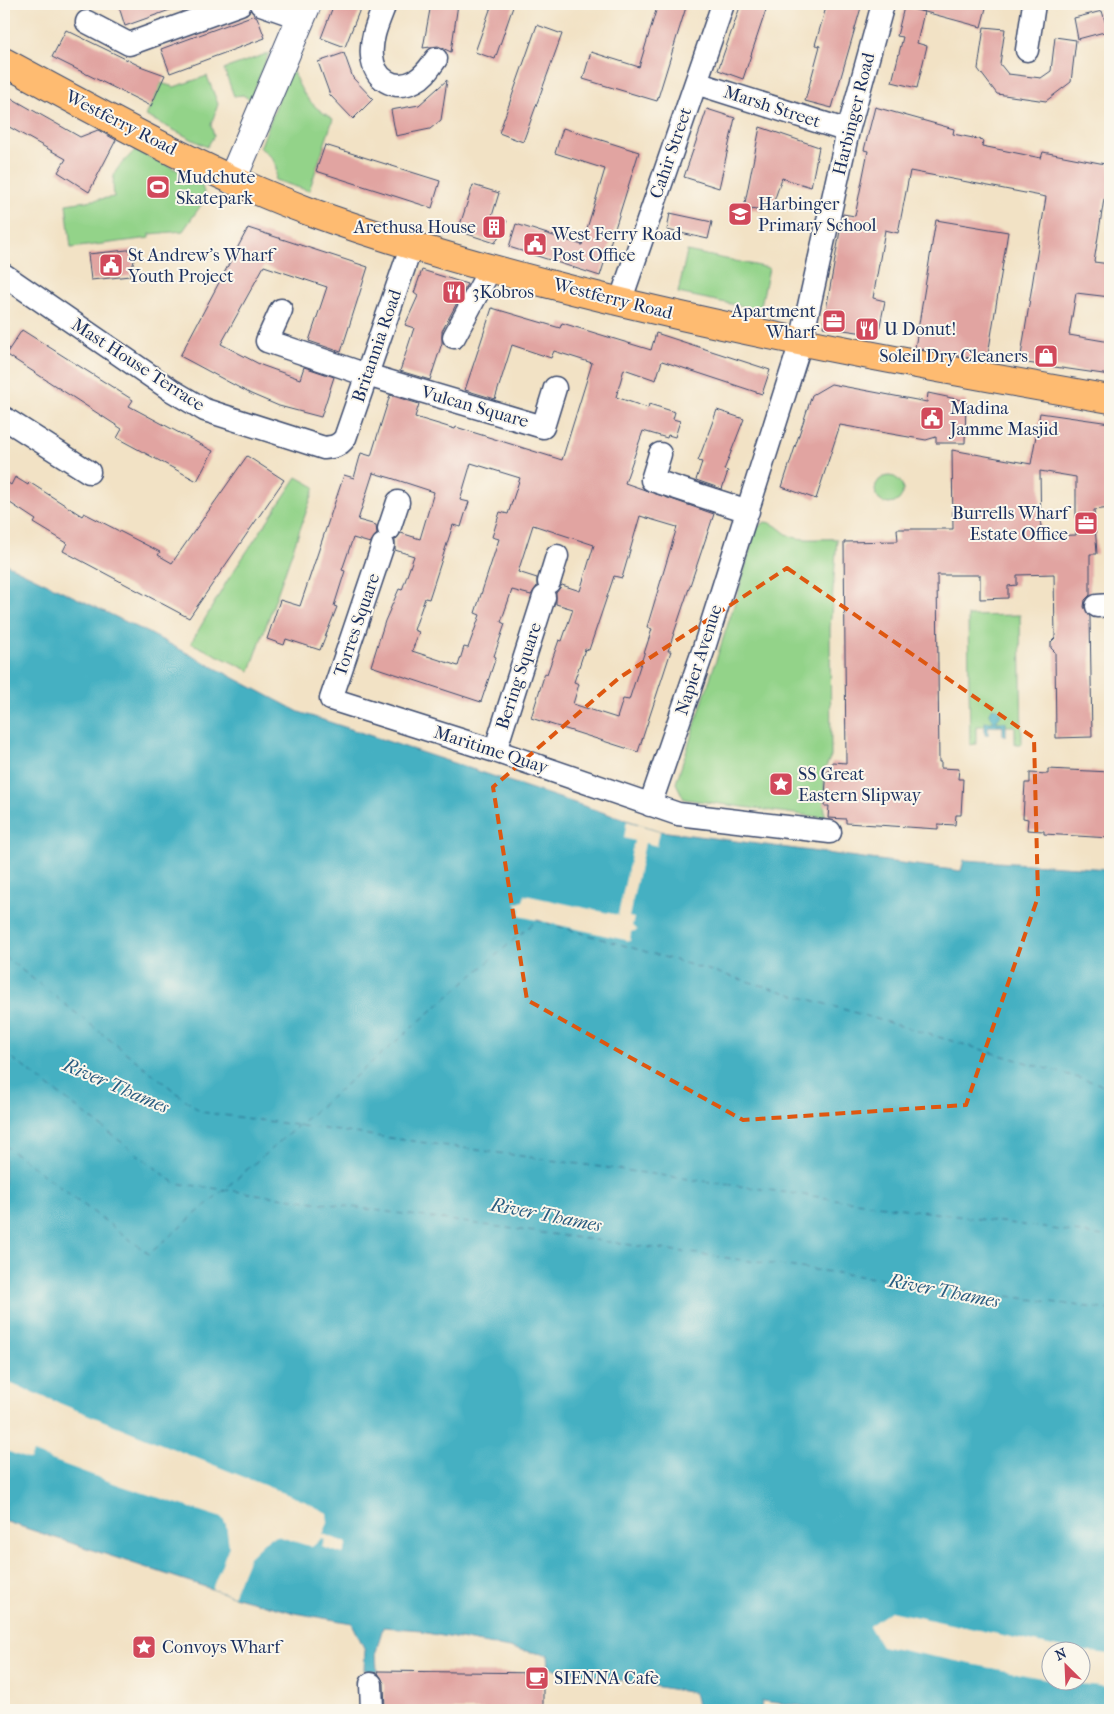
<svg xmlns="http://www.w3.org/2000/svg" width="1114" height="1714" font-family="'IM FELL French Canon',serif">
	<rect width="100%" height="100%" fill="#fbf7ec"/>
	<filter id="ink" filterUnits="userSpaceOnUse"><feTurbulence type="fractalNoise" baseFrequency=".02" numOctaves="2"/><feDisplacementMap in="SourceGraphic" scale="10" xChannelSelector="R" yChannelSelector="G"/><feConvolveMatrix kernelMatrix="1 2 1 2 8 2 1 2 1" color-interpolation-filters="sRGB"/></filter>
	<filter id="wash" filterUnits="userSpaceOnUse"><feTurbulence type="fractalNoise" baseFrequency=".0096" numOctaves="4" result="noise"/><feDisplacementMap in="SourceGraphic" scale="20" xChannelSelector="R" yChannelSelector="G"/><feGaussianBlur stdDeviation="1.12" result="paint"/><feColorMatrix in="noise" values="0 0 0 0 0 0 0 0 0 0 0 0 0 0 0 0 0 1.4 0 .05"/><feComposite in="paint" operator="in"/></filter>
	<g filter="url(#wash)">
		<rect width="100%" height="100%" fill="#f2e2c5"/>
		<path fill="#93d389" stroke="#578174" d="M269,53L250,100L243,95L234,96L224,69Z
			M291,67C302,94 308,104 333,119L309,191L275,180C279,165 273,156 260,148Z
			M207,76L218,104L211,125L214,136L207,147L146,116L161,83L174,87Z
			M135,150L200,181L206,198L183,231L150,234V238L71,248L66,204L114,197C111,168 116,171 135,150Z
			M687,251L769,268L760,310L678,293Z
			M875 490a14 14 0 1 1 28 0a14 14 0 1 1-28 0Z
			M297,477L315,487L250,671L191,643L227,581Z
			M765,522C778,523 781,533 793,537C805,541 824,538 837,539L830,628L831,756L824,771L825,818L684,799L676,783L738,593L756,528Z
			M1020,615L1022,744H1015V726H976V744L970,745L968,616Z"/>
		<path fill="#44b0c2" stroke="#307090" fill-rule="evenodd" d="M4,563L145,631L299,712L620,818L660,831L961,871L964,860L1110,869V1710H834L762,1701L761,1710H698L694,1693L549,1668L548,1655L421,1632V1630L383,1627L376,1652L377,1671L364,1670L365,1650L352,1623L295,1613L233,1596L4,1521ZM1052,1652H1082V1682H1052Z
			M997,708L1001,714L996,722H1006V736L1003,735V726H988V735H985V722H994L989,713L991,709Z"/>
		<path fill="#f2e2c5" d="M627,821L660,831L657,846L645,843L629,917L634,918L632,926L638,930L631,932L630,941L519,916L521,909L515,904L523,901L525,895L618,915L634,841L624,838Z
			M4,1381L304,1501L327,1513L328,1523L323,1534L347,1543L343,1554L322,1547L325,1540L322,1538L312,1547L277,1536L269,1538L249,1557L233,1596L212,1589L229,1546L226,1524L222,1518L119,1485L33,1453L30,1460L4,1450Z
			M890,1611L1072,1650L1110,1654V1687L1060,1682H1082V1652H1052L1051,1680L881,1646L869,1626Z"/>
		<g fill="none" stroke-linecap="round" stroke-linejoin="round">
			<path stroke="#295c81" stroke-width="1" stroke-dasharray="6 5" stroke-linecap="butt" d="M4,956L201,1112L1110,1237
				M4,1052L175,1183L1110,1310
				M4,1145L149,1254L537,920L1110,1087"/>
		</g>
		<g id="blocks">
			<path fill="#e1a4a1" fill-rule="evenodd" d="M118,4H181V6L125,26Z
				M334,4H362L345,47L321,38Z
				M431,4H458L451,52L438,46L423,48Z
				M492,4H514L495,59L475,52Z
				M658,4H687L657,101L583,79L591,52L639,67Z
				M741,4H768L743,79L718,70Z
				M827,4H862L832,108L805,101L820,46L815,45Z
				M914,4H971L986,8L981,27L914,9Z
				M904,7L924,12L917,43L927,46L917,88L892,82L903,37L897,36Z
				M1102,11L1108,31L1078,39L1074,18Z
				M254,15L257,17L265,38L170,73L161,49Z
				M537,25L562,34L523,142L499,133Z
				M984,27L1005,29L1000,64L1008,74L1041,78L1051,71L1055,37L1076,40L1071,82L1046,101L997,94L978,69Z
				M66,30L140,66L165,75L151,106L52,57Z
				M344,53L353,78L373,99L353,119L330,95L318,62Z
				M447,80L441,120L430,129L396,136L391,110L419,105Z
				M4,94L80,137L98,130L116,140L89,192L58,172L66,159L4,124Z
				M875,107L954,129L953,134L983,140L982,146L1041,158L1043,152L1110,165V200L1104,199L1094,262L1110,264V297L1076,293L1069,335L1110,342V375L1020,362L1046,197L910,171L898,233L885,230L873,298L885,301L878,335L823,327L843,214L855,216L868,151L864,150Z
				M707,109L735,118L719,188L684,177Z
				M760,127L819,147L811,187L782,178L773,204L766,202L763,211L744,208Z
				M563,128L639,152L600,276L509,247L516,224L582,245L605,169L555,153Z
				M325,145L440,181L432,208L316,171Z
				M473,185L499,193L492,216L507,221L495,243L458,231Z
				M670,213L712,222L708,239L667,230Z
				M936,220L1008,232L987,361L915,348Z
				M248,228L368,267L341,352L309,341L327,287L264,266L221,344L261,365L300,379L304,367L334,377L321,417L279,406L251,394L180,356Z
				M137,249L130,276L91,280L88,254Z
				M422,270L467,284L442,331V343L430,380L400,371L414,328L405,325L418,296L414,293Z
				M492,308L560,328L562,323L651,350L656,333L770,370L762,394L662,361L656,380L624,369L616,397L648,408L649,404L675,412L673,419L680,421L675,437L668,435L667,438L643,431L625,483L714,514L668,651H671L638,752L531,718L545,673L547,674L559,640L562,641L573,609L556,604V593L562,585L580,591L594,545L533,525L518,572L537,578V586L531,595L512,590L501,622L505,624L494,656L496,657L481,702L371,666L385,621L399,589L402,590L414,556L395,550V540L401,533L420,539L434,492L391,478L373,473L358,520L376,525L377,534L370,543L353,538L342,570L345,571L334,606L337,607L320,650L286,639L284,645L267,639L280,600L300,606L344,475L354,478L361,453L371,456L390,395L419,404L415,417L455,429L456,427L562,460L592,363L554,351L551,358L512,345L495,399L465,390ZM471,463L520,478L508,514L500,512L492,537L499,539L475,613L480,615L468,648L464,647L458,666L412,651L419,632L414,630L425,598L429,599L453,525L461,527L465,514L469,502L460,500ZM640,516L677,527L647,627L652,629L629,700L623,699L617,718L573,704L579,684L574,682L585,649L589,650L614,576L622,578Z
				M22,330L133,400L129,406L213,451L197,481L117,438L122,429L6,354Z
				M831,384L927,402L928,393L966,401L965,443H936V437L926,440L840,425L816,499L782,487L812,395Z
				M717,410L744,419L724,470L728,471L722,489L696,480L702,462L698,461Z
				M1040,413L1110,423V508L1094,510L1097,554H1090V595L1085,600L1084,607L1090,617L1092,737L1056,738L1055,652L1051,648V642L1055,638L1054,574L1017,575V585L1008,586V598L980,599V575H937L939,762H941V768L959,769L958,779H963L961,815H956L955,825L938,824V829L846,823V819L828,818L829,806H824L827,771H831L832,762L846,763L844,542L898,541L897,529H953L952,450L1031,464ZM1040,471L1076,477V535L1041,536Z
				M247,456L284,480L189,618L63,551L67,543L34,523L36,520L4,499V480L11,485L15,477L28,485L29,482L82,516L84,513L160,552L158,555L172,563Z
				M1048,769L1110,772V838L1044,834V831L1027,830L1028,819L1023,818L1025,783H1030V773L1048,774Z
				M377,1671L543,1673V1710H385L384,1683Z"/>
		</g>
	</g>
	<g filter="url(#ink)">
		<use href="#blocks" fill-opacity="0" stroke="#3b4a6d" stroke-width="1"/>
		<g fill="none" stroke-linecap="round" stroke-linejoin="round">
			<g stroke="#3b4a6d" stroke-width="25">
				<path id="minor" d="M261,4L301,18
					M385,4C379,20 370,38 372,56C374,79 394,92 415,81C425,76 430,67 436,59
					M87,22L129,44L240,4
					M1027,50L1034,4
					M696,83L848,131
					M4,275L171,390L205,410L324,448C334,447 339,446 345,438L411,247
					M620,302L723,4
					M281,310L267,341L367,375L543,427L555,388
					M454,337L490,269
					M4,418L89,472
					M660,454L652,480L748,511
					M389,529L398,502
					M383,545L331,699L495,751L678,814L830,832
					M549,582L557,556
					M1097,606L1110,605
					M495,751L544,597
					M650,805L703,651L801,342L848,131L883,4
					M371,1684L372,1710"/>
			</g>
			<g stroke="#3b4a6d" stroke-width="30">
				<path id="tertiary" d="M232,180L307,4"/>
			</g>
			<g stroke="#3b4a6d" stroke-width="30">
				<path id="primary" d="M4,62C103,115 203,172 308,211C387,240 468,263 549,284C734,332 922,366 1110,399"/>
			</g>
			<use href="#minor" stroke="#fff" stroke-width="22"/>
			<use href="#tertiary" stroke="#fff" stroke-width="28"/>
			<use href="#primary" stroke="#febb71" stroke-width="28"/>
		</g>
	</g>
	<path fill="none" stroke="#de5710" stroke-width="4" stroke-dasharray="10 6" stroke-linejoin="round" d="M787,568L1034,738L1038,897L966,1105L743,1120L527,1000L493,787L619,678Z"/>
	<defs>
		<g id="stadium-square" transform="scale(1.25)"><rect x="-9" y="-9" width="18" height="18" rx="4" fill="#d1495b" stroke="#fbf7ec"/><path d="M0-5a6.5 5 0 1 0 0 10a6.5 5 0 1 0 0-10ZM-3.5-1.8h7v3.6h-7Z" fill="#fff"/></g>
		<g id="school-square" transform="scale(1.25)"><rect x="-9" y="-9" width="18" height="18" rx="4" fill="#d1495b" stroke="#fbf7ec"/><path d="M0-5L7-2L0 1L-7-2ZM-4 1L0 2.5L4 1V4Q0 6-4 4Z" fill="#fff"/></g>
		<g id="building-square" transform="scale(1.25)"><rect x="-9" y="-9" width="18" height="18" rx="4" fill="#d1495b" stroke="#fbf7ec"/><path d="M-4-6H4V6H1V3H-1V6H-4ZM-2.5-4.3h1.7v1.8h-1.7ZM.8-4.3h1.7v1.8H.8ZM-2.5-1h1.7V.8h-1.7ZM.8-1h1.7V.8H.8Z" fill="#fff"/></g>
		<g id="civic-square" transform="scale(1.25)"><rect x="-9" y="-9" width="18" height="18" rx="4" fill="#d1495b" stroke="#fbf7ec"/><path d="M-.6-6.5H3V-4.5H.6V-3L4-1V1h2V6H-6V1h2V-1L-.6-3ZM-1.2 2.5V6h2.4V2.5Z" fill="#fff"/></g>
		<g id="restaurant-square" transform="scale(1.25)"><rect x="-9" y="-9" width="18" height="18" rx="4" fill="#d1495b" stroke="#fbf7ec"/><path d="M-5-6h1v4h1v-4h1v4h1v-4h1v5L-1.5 .5V6h-2V.5L-5-1ZM5-6V6H3V1.5H1.5Q1.5-4 5-6Z" fill="#fff"/></g>
		<g id="office-square" transform="scale(1.25)"><rect x="-9" y="-9" width="18" height="18" rx="4" fill="#d1495b" stroke="#fbf7ec"/><path d="M-6-3h4V-5.5h4V-3h4V5H-6ZM-1-4.5V-3h2v-1.5ZM-6 0V1H6V0Z" fill="#fff"/></g>
		<g id="shop-square" transform="scale(1.25)"><rect x="-9" y="-9" width="18" height="18" rx="4" fill="#d1495b" stroke="#fbf7ec"/><path d="M-5-2.5h2.3a2.7 3.5 0 0 1 5.4 0H5L5.5 6h-11ZM-1.5-2.5h3a1.5 2.3 0 0 0-3 0Z" fill="#fff"/></g>
		<g id="sight-square" transform="scale(1.25)"><rect x="-9" y="-9" width="18" height="18" rx="4" fill="#d1495b" stroke="#fbf7ec"/><path d="M0-6L1.8-2.2L6-1.7L2.9 1.2L3.7 5.4L0 3.3L-3.7 5.4L-2.9 1.2L-6-1.7L-1.8-2.2Z" fill="#fff"/></g>
		<g id="cafe-square" transform="scale(1.25)"><rect x="-9" y="-9" width="18" height="18" rx="4" fill="#d1495b" stroke="#fbf7ec"/><path d="M-5.5-4.5H6V0H3Q3 3.5 0 3.5H-2.5Q-5.5 3.5-5.5 0ZM3-3.2v2h1.7v-2ZM-6 4.5H4V6H-6Z" fill="#fff"/></g>
	</defs>
	<g fill-rule="evenodd">
		<use href="#stadium-square" x="158" y="187"/>
		<use href="#school-square" x="740" y="214"/>
		<use href="#building-square" x="494" y="227"/>
		<use href="#civic-square" x="535" y="244"/>
		<use href="#civic-square" x="111" y="265"/>
		<use href="#restaurant-square" x="454" y="292"/>
		<use href="#office-square" x="834" y="321"/>
		<use href="#restaurant-square" x="867" y="329"/>
		<use href="#shop-square" x="1046" y="356"/>
		<use href="#civic-square" x="932" y="418"/>
		<use href="#office-square" x="1086" y="523"/>
		<use href="#sight-square" x="781" y="784"/>
		<use href="#sight-square" x="144" y="1647"/>
		<use href="#cafe-square" x="537" y="1678"/>
	</g>
	<g text-anchor="middle" dominant-baseline="central" stroke-width="4" stroke-linejoin="round" paint-order="stroke">
		<g font-size="18" fill="#1b2f5e" stroke="#fbf7ec">
			<text transform="translate(772 107) rotate(18)">Marsh Street</text>
			<text transform="translate(854 114) rotate(-76)">Harbinger Road</text>
			<text transform="translate(121 123) rotate(27)">Westferry Road</text>
			<text transform="translate(671 153) rotate(-71)">Cahir Street</text>
			<text transform="translate(613 299) rotate(14)">Westferry Road</text>
			<text transform="translate(377 346) rotate(-71)">Britannia Road</text>
			<text transform="translate(138 365) rotate(33)">Mast House Terrace</text>
			<text transform="translate(475 407) rotate(16)">Vulcan Square</text>
			<text transform="translate(357 625) rotate(-71)">Torres Square</text>
			<text transform="translate(699 660) rotate(-72)">Napier Avenue</text>
			<text transform="translate(519 676) rotate(-72)">Bering Square</text>
			<text transform="translate(491 750) rotate(18)">Maritime Quay</text>
		</g>
		<g font-size="18" fill="#1b2f5e" stroke="#fbf7ec" text-anchor="start">
			<text x="176" y="177">Mudchute<tspan x="176" dy="21">Skatepark</tspan></text>
			<text x="758" y="204">Harbinger<tspan x="758" dy="21">Primary School</tspan></text>
			<text x="476" y="227" text-anchor="end">Arethusa House</text>
			<text x="552" y="234">West Ferry Road<tspan x="552" dy="21">Post Office</tspan></text>
			<text x="128" y="255">St Andrew's Wharf<tspan x="128" dy="21">Youth Project</tspan></text>
			<text x="472" y="292">3Kobros</text>
			<text x="816" y="311" text-anchor="end">Apartment<tspan x="816" dy="21">Wharf</tspan></text>
			<text x="884" y="329">U Donut!</text>
			<text x="1028" y="356" text-anchor="end">Soleil Dry Cleaners</text>
			<text x="950" y="408">Madina<tspan x="950" dy="21">Jamme Masjid</tspan></text>
			<text x="1068" y="513" text-anchor="end">Burrells Wharf<tspan x="1068" dy="21">Estate Office</tspan></text>
			<text x="798" y="774">SS Great<tspan x="798" dy="21">Eastern Slipway</tspan></text>
			<text x="162" y="1647">Convoys Wharf</text>
			<text x="554" y="1678">SIENNA Cafe</text>
		</g>
		<g font-size="19" font-style="italic" fill="#295c81" stroke="#fbf7ec">
			<text transform="translate(116 1086) rotate(23)">River Thames</text>
			<text transform="translate(546 1215) rotate(11)">River Thames</text>
			<text transform="translate(944 1291) rotate(11)">River Thames</text>
		</g>
	</g>
	<rect width="1114" height="1714" fill="none" stroke="#fbf7ec" stroke-width="20"/>
	<g transform="translate(1066 1666) rotate(336)"><circle r="24" fill="#fbf7ec" stroke="#a1a7b3"/>
	<path d="M0-4L9 19L0 12L-9 19Z" fill="#d1495b"/>
	<text y="-8" font-size="14" font-weight="bold" text-anchor="middle" fill="#1b2f5e">N</text>
	</g>
</svg>
